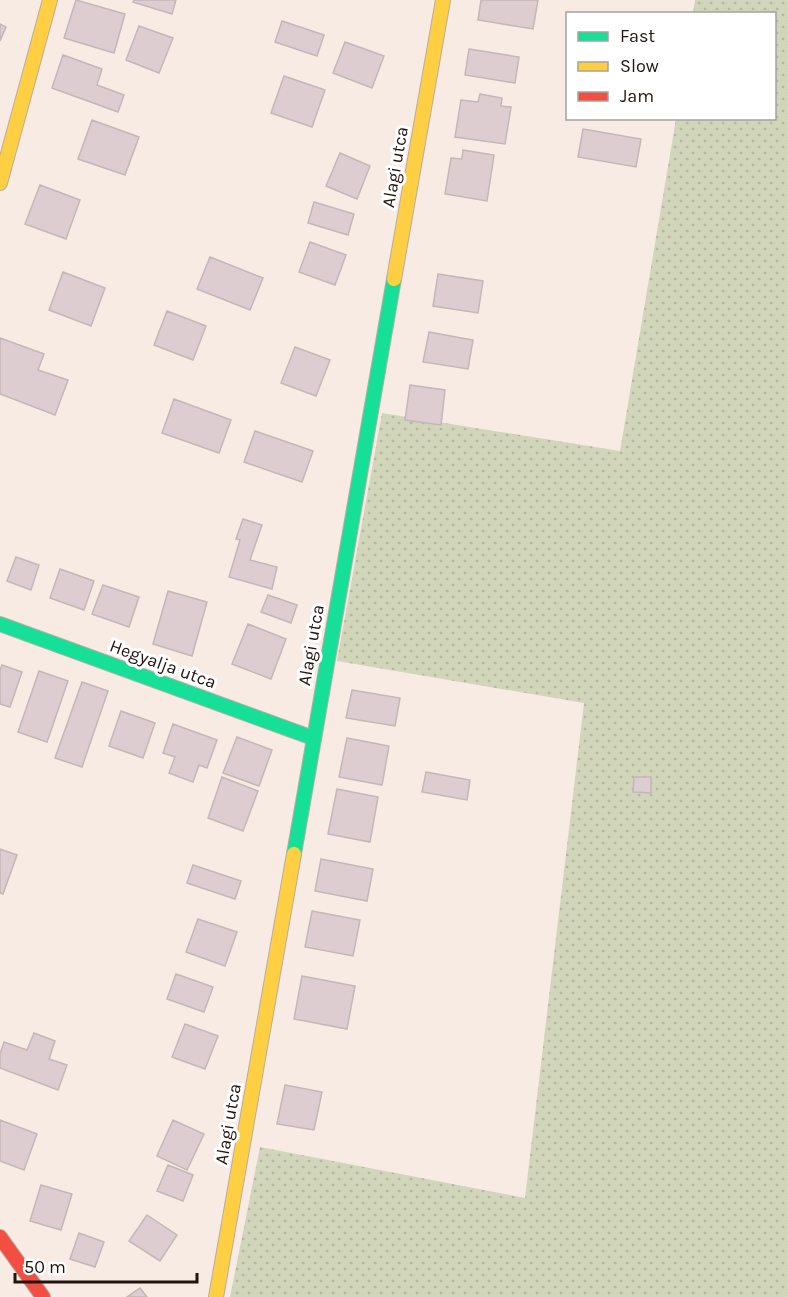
<svg xmlns="http://www.w3.org/2000/svg" width="788" height="1297" font-family="Karla,sans-serif">
	<defs>
		<pattern id="grass-dots" width="8" height="8" patternUnits="userSpaceOnUse" patternTransform="scale(1.5)"><rect width="8" height="8" fill="#d1d6bb"/><path d="M2 2h.1M6 6h.1" fill="none" stroke="#b3b7a0" stroke-width="1.8" stroke-linecap="round"/></pattern>
	</defs>
	<rect width="100%" height="100%" fill="#f7ebe4"/>
	<path fill="url(#grass-dots)" d="M695,0H788V1297H230L260,1147L525,1198L584,703L337,661L382,413L620,451L676,119L774,118V14L693,13Z"/>
	<path fill="#ddcdd0" stroke="#c3b7b7" stroke-width="1.5" d="M76,0L125,14L114,53L64,38Z
		M134,0H176L172,14L133,2Z
		M481,0H538L533,29L478,20Z
		M282,21L324,35L317,56L275,42Z
		M0,24L6,27L0,41Z
		M139,26L173,38L159,73L126,60Z
		M345,42L384,56L372,88L333,73Z
		M469,49L519,57L515,83L465,75Z
		M63,55L102,69L97,85L124,95L118,112L52,88Z
		M284,76L325,90L312,127L271,113Z
		M480,94L502,98L501,106L511,107L505,144L455,137L461,100L478,102Z
		M92,120L139,137L125,175L78,159Z
		M583,129L641,139L636,167L578,157Z
		M463,150L494,155L487,201L445,194L451,158L462,159Z
		M340,153L370,166L357,199L326,186Z
		M40,185L80,200L66,239L25,224Z
		M314,202L354,214L348,235L308,223Z
		M310,242L346,255L335,285L299,272Z
		M210,257L263,278L250,310L197,289Z
		M63,272L105,288L91,326L49,310Z
		M438,274L483,281L478,313L433,306Z
		M167,311L206,326L193,360L154,345Z
		M429,332L473,340L468,369L423,362Z
		M0,338L44,354L38,370L68,380L55,415L0,394Z
		M295,347L330,360L316,396L281,383Z
		M410,385L445,390L441,425L405,420Z
		M174,399L231,420L219,453L162,433Z
		M255,431L313,451L302,482L244,462Z
		M243,519L262,525L250,560L277,567L272,589L229,577L240,540L236,539Z
		M16,557L39,565L31,590L7,581Z
		M60,569L94,581L84,610L50,598Z
		M103,585L139,597L129,627L92,614Z
		M168,591L207,602L192,656L153,644Z
		M268,595L297,605L291,623L261,612Z
		M248,624L286,639L271,679L232,664Z
		M2,665L22,672L10,707L0,704V670Z
		M39,671L68,681L47,742L18,732Z
		M82,682L108,691L82,767L55,758Z
		M352,690L400,698L395,726L346,718Z
		M121,711L155,723L143,758L109,746Z
		M173,724L217,740L207,768L199,765L193,782L169,773L175,757L163,753Z
		M237,737L272,750L259,786L223,773Z
		M347,738L389,746L382,785L339,777Z
		M426,772L470,780L467,800L422,792Z
		M222,777L258,791L243,831L208,818Z
		M634,777H651V793L633,792Z
		M337,789L378,797L370,842L328,834Z
		M0,849L17,855L3,894L0,893Z
		M321,859L373,869L367,901L315,891Z
		M193,865L241,881L235,899L187,883Z
		M312,911L360,920L353,956L305,947Z
		M198,919L237,932L225,966L186,952Z
		M176,974L213,987L204,1012L167,999Z
		M302,976L355,986L347,1029L294,1019Z
		M185,1024L218,1036L205,1069L172,1057Z
		M34,1033L55,1041L49,1059L67,1065L58,1090L0,1068V1054L4,1042L27,1050Z
		M285,1085L322,1092L314,1130L277,1124Z
		M0,1120L37,1134L24,1170L0,1161Z
		M173,1120L204,1134L187,1170L157,1156Z
		M168,1165L193,1175L183,1201L157,1191Z
		M41,1185L72,1194L61,1230L30,1221Z
		M147,1215L177,1235L160,1261L129,1241Z
		M79,1233L104,1242L95,1267L70,1259Z
		M140,1288L147,1297H127Z"/>
	<g fill="none" stroke-linecap="round" stroke-linejoin="round">
		<g stroke="#b8aca5" stroke-width="16">
			<path id="fast" d="M0,624L313,738
				M294,854L394,279"/>
		</g>
		<g stroke="#b8aca5" stroke-width="16">
			<path id="slow" d="M0,183L50,0
				M394,279L443,0
				M216,1297L294,854"/>
		</g>
		<g stroke="#b8aca5" stroke-width="16">
			<path id="jam" d="M0,1237L43,1297"/>
		</g>
		<use href="#fast" stroke="#16e098" stroke-width="14"/>
		<use href="#slow" stroke="#ffcf43" stroke-width="14"/>
		<use href="#jam" stroke="#f24e42" stroke-width="14"/>
	</g>
	<g text-anchor="middle" dominant-baseline="central" stroke-width="6" stroke-linejoin="round" paint-order="stroke">
		<g font-size="18" fill="#21140e" stroke="#fff">
			<text transform="translate(395 167) rotate(-80)">Alagi utca</text>
			<text transform="translate(311 645) rotate(-80)">Alagi utca</text>
			<text transform="translate(163 664) rotate(20)">Hegyalja utca</text>
			<text transform="translate(228 1124) rotate(-80)">Alagi utca</text>
		</g>
	</g>
	<rect x="566" y="12" width="210" height="108" fill="#ffffff" stroke="#a6a19f" stroke-width="1.5"/>
	<rect x="578" y="32" width="30" height="9" fill="#16e098" stroke="#a6a19f" stroke-width="1.5"/>
	<text x="620" y="42" font-size="18" fill="#21140e">Fast</text>
	<rect x="578" y="62" width="30" height="9" fill="#ffcf43" stroke="#a6a19f" stroke-width="1.5"/>
	<text x="620" y="72" font-size="18" fill="#21140e">Slow</text>
	<rect x="578" y="92" width="30" height="9" fill="#f24e42" stroke="#a6a19f" stroke-width="1.5"/>
	<text x="620" y="102" font-size="18" fill="#21140e">Jam</text>
	<path d="M15 1273v9h182v-9" fill="none" stroke="#21140e" stroke-width="3"/>
	<text x="24" y="1273" font-size="18" fill="#21140e" stroke="#ffffff" stroke-width="4.5" paint-order="stroke">50 m</text>
</svg>
